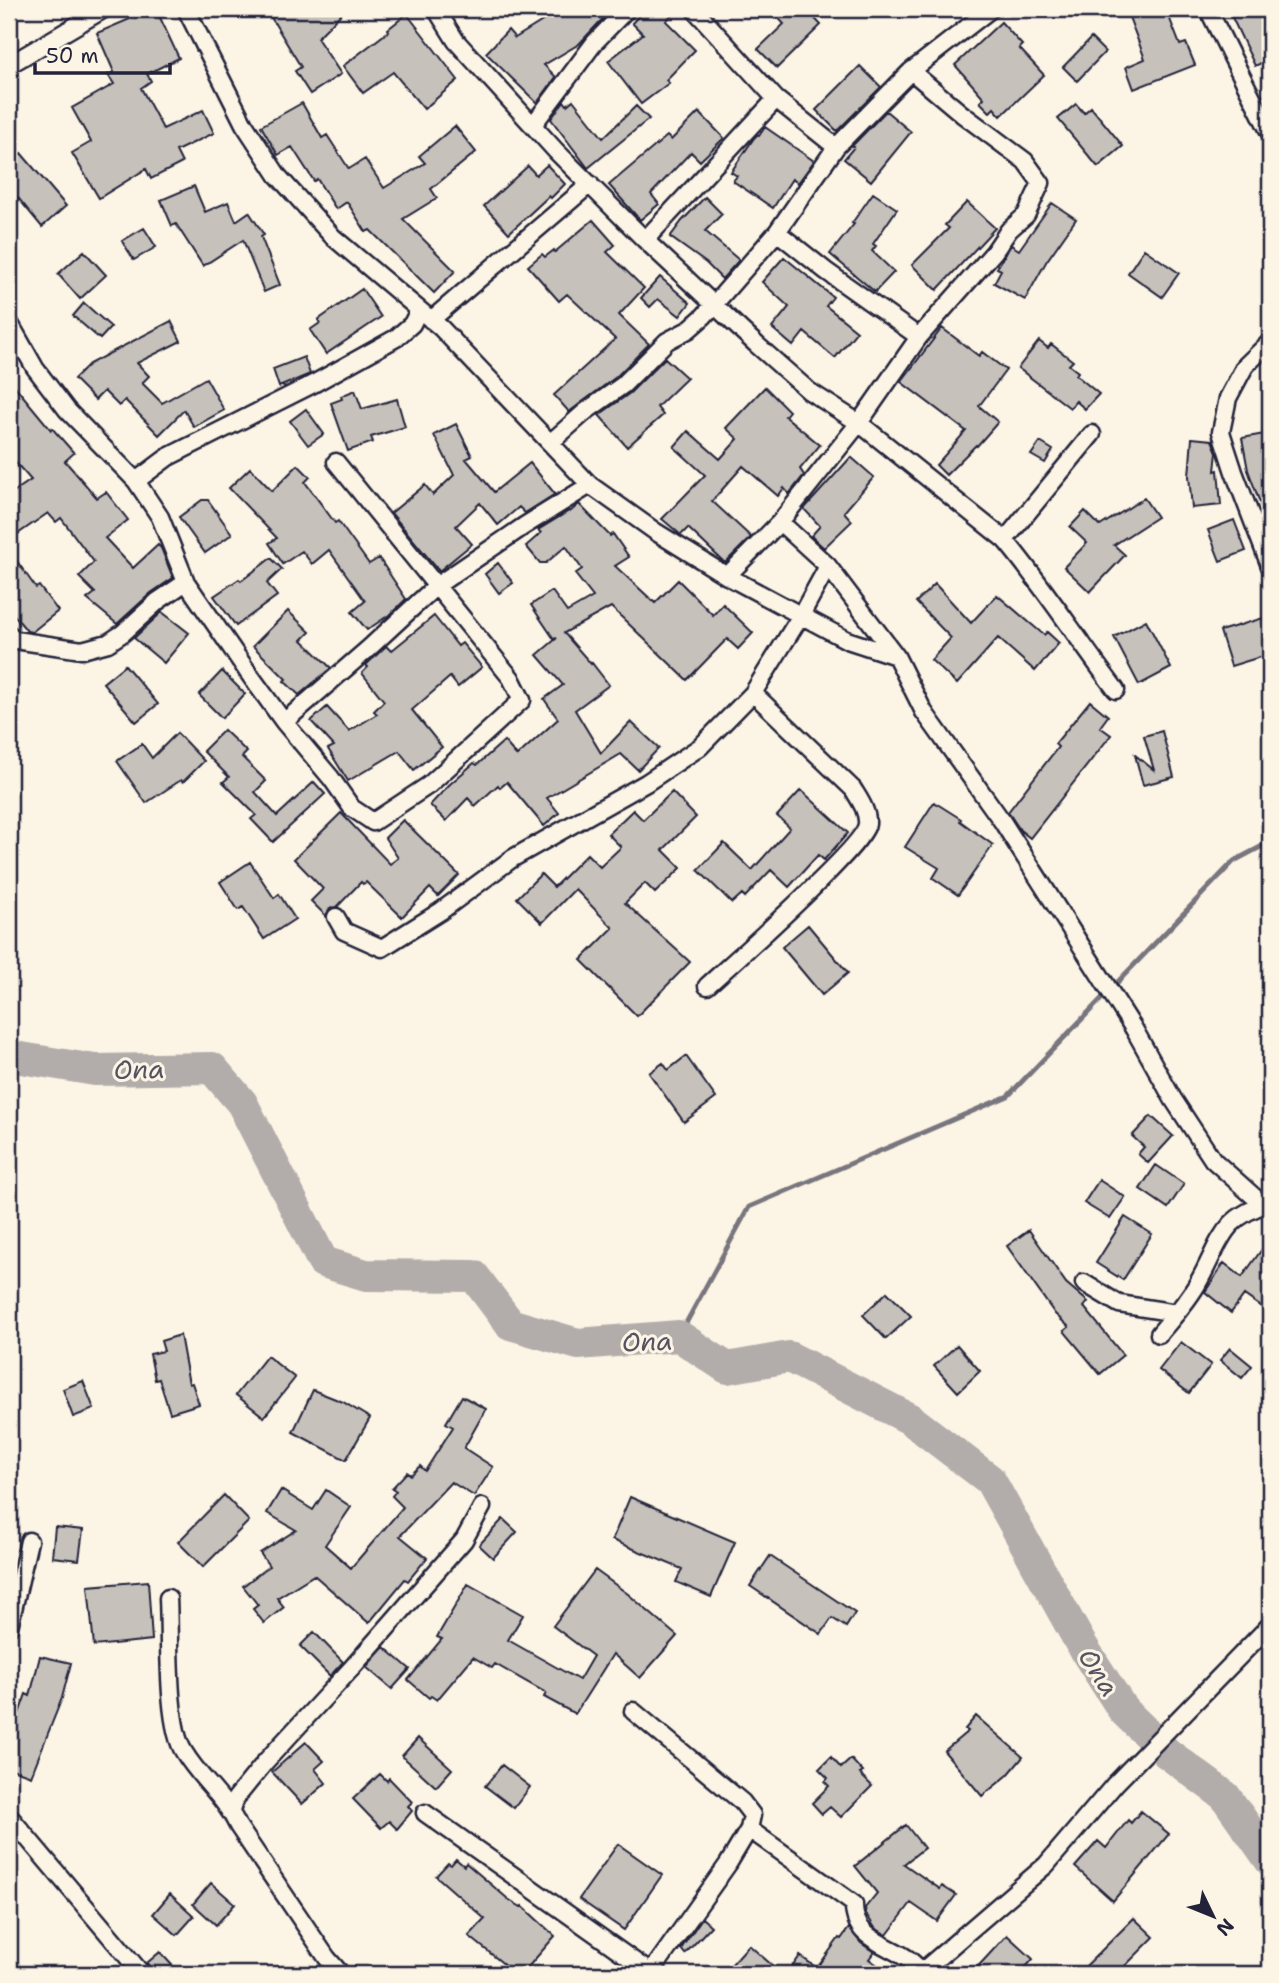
<svg xmlns="http://www.w3.org/2000/svg" width="1279" height="1983" font-family="'Shantell Sans',sans-serif">
	<rect width="100%" height="100%" fill="#fcf5e5"/>
	<filter id="ink" filterUnits="userSpaceOnUse"><feTurbulence type="fractalNoise" baseFrequency=".0143" numOctaves="2"/><feDisplacementMap in="SourceGraphic" scale="14" xChannelSelector="R" yChannelSelector="G"/><feConvolveMatrix kernelMatrix="1 2 1 2 8 2 1 2 1" color-interpolation-filters="sRGB"/></filter>
	<g filter="url(#ink)">
		<g fill="none" stroke-linecap="round" stroke-linejoin="round">
			<path stroke="#78757e" stroke-width="5" d="M679,1336L749,1207L1008,1096L1234,861L1270,842"/>
			<path stroke="#b2adab" stroke-width="32" d="M9,1056L95,1070L212,1068L242,1103L323,1262L366,1275L474,1276L510,1324L578,1344L679,1336L727,1368L789,1357L910,1419L990,1480L1081,1644L1123,1710L1167,1753L1225,1796L1270,1860"/>
		</g>
		<path fill="#c6c1bb" stroke="#22223b" stroke-width="2" d="M134,9H156L179,58L147,74L151,81L141,88L163,129L203,110L214,133L176,151L182,163L151,179L146,169L99,198L72,153L91,142L72,108L114,84L108,75L114,72L97,33L130,19L127,12Z
			M266,9H346L317,38L341,74L310,94L295,71L301,67Z
			M562,9H612L579,44L544,65L556,77L537,103L486,53L508,30L515,38Z
			M645,9H677L666,21L695,50L666,80L669,83L641,104L608,61L643,34L632,23Z
			M770,9H806L821,25L777,68L758,49L784,24Z
			M1151,9H1166L1180,45L1186,43L1195,65L1134,89L1126,67L1145,59L1129,17Z
			M1228,9H1270V59L1255,66Z
			M407,14L458,80L424,109L393,72L363,93L343,66L389,31L388,29Z
			M1001,22L1022,45L1019,48L1044,75L1001,116L994,108L990,112L980,102L984,98L955,65Z
			M1091,38L1105,52L1077,81L1063,67Z
			M860,66L881,87L837,131L816,110Z
			M573,100L603,138L636,106L649,119L588,168L551,119L564,101L567,105Z
			M302,103L322,138L327,135L349,169L365,159L384,188L425,163L419,156L455,126L476,152L431,189L437,198L403,219L455,271L434,293L370,230L366,232L347,202L336,209L317,179L314,181L292,147L278,155L261,126Z
			M1076,104L1084,113L1091,107L1123,146L1098,167L1058,119Z
			M886,111L911,132L871,181L844,159L854,147L852,146Z
			M699,112L724,138L700,161L691,152L651,194L659,204L640,220L609,185L667,136L671,140Z
			M765,127L814,161L798,183L792,179L773,208L733,181L737,176L731,172L754,138L757,135L759,136Z
			M21,153L66,206L42,227L9,187V164Z
			M547,165L565,184L551,198L549,196L509,233L484,206L528,166L536,175Z
			M194,186L205,212L228,202L236,221L249,212L264,235L261,237L280,285L264,292L243,240L203,266L176,224L172,226L161,200Z
			M873,193L897,209L873,244L876,246L872,251L894,272L875,292L830,254L854,224L852,223Z
			M705,197L722,214L705,231L739,260L722,279L706,263L670,237L682,221Z
			M967,202L995,228L937,290L912,265L949,228L945,225Z
			M1052,203L1076,219L1046,262L1025,300L994,283L1001,270L997,268L1011,245L1019,250Z
			M593,220L615,245L607,252L644,288L619,315L649,344L616,377L569,412L554,395L615,339L567,294L559,301L528,266L542,254L545,257L554,250L555,252Z
			M144,228L156,247L134,260L122,241Z
			M1144,249L1179,273L1162,297L1128,273Z
			M84,251L106,275L80,299L58,274Z
			M784,257L833,297L826,306L857,331L835,358L804,332L793,346L772,328L789,307L762,282Z
			M660,277L690,303L680,316L658,299L650,307L641,298Z
			M362,289L381,317L326,354L310,330L320,323L318,320Z
			M84,303L111,327L100,339L73,316Z
			M171,321L181,341L137,363L149,376L142,383L162,403L206,378L224,410L194,427L184,410L159,435L125,400L119,406L104,391L95,400L74,379L89,364Z
			M942,328L979,356L982,352L1006,370L979,406L998,422L977,446L976,445L946,475L936,465L966,431L901,382Z
			M1039,341L1048,348L1051,344L1073,361L1069,365L1078,372L1076,375L1099,394L1085,409L1076,401L1070,408L1018,368Z
			M304,357L310,374L279,387L273,369Z
			M665,358L687,378L657,407L663,415L627,447L599,415L630,393Z
			M9,379L51,430L52,428L74,453L65,461L97,498L106,492L128,520L105,538L133,568L158,545L161,548L173,578L151,593L117,624L87,599L95,593L79,577L94,562L61,518L56,522L48,513L9,540V495L31,480L9,455Z
			M765,387L789,411L785,416L820,445L800,469L804,475L789,494L784,488L778,496L743,466L712,501L751,537L725,563L688,528L681,535L662,519L705,475L674,447L688,431L720,459L738,439L726,428Z
			M355,390L362,409L397,399L405,427L371,437L373,442L348,451L331,403L342,399L341,396Z
			M306,409L324,434L308,445L290,421Z
			M456,424L472,456L466,459L494,492L530,463L555,494L525,513L519,507L498,525L480,503L456,526L472,544L439,571L391,513L425,485L433,495L454,475L434,435Z
			M1270,433V525H1268L1248,470L1242,438Z
			M1192,438L1212,440L1217,452L1215,471L1218,470L1221,505L1192,508L1189,476Z
			M1040,442L1053,450L1045,463L1031,455Z
			M851,457L874,477L844,512L852,521L824,548L811,536L820,526L804,509Z
			M298,465L310,477L305,482L335,523L338,521L369,564L379,558L406,599L392,613L367,630L352,612L365,601L329,550L312,564L302,551L283,564L269,543L277,538L229,488L250,468L272,491Z
			M1144,498L1157,517L1114,545L1125,555L1090,592L1064,567L1087,543L1070,527L1085,511L1100,526Z
			M202,500H208L232,534L205,553L179,517Z
			M579,504L610,536L613,534L629,557L615,566L655,603L678,580L713,615L723,604L753,633L738,649L727,639L687,680L611,607L564,633L591,664L592,663L609,685L575,710L601,753L631,722L659,748L638,770L621,754L547,798L559,813L544,826L507,782L500,788L498,785L475,806L468,798L446,821L430,805L450,784L474,763L477,765L504,741L517,756L558,719L544,699L563,685L537,655L557,638L554,639L531,605L552,591L567,612L593,597L575,574L582,569L566,546L546,563H540L526,546L541,533L538,530L569,511L570,512Z
			M1234,520L1246,551L1220,561L1208,530Z
			M9,550L36,588L39,586L58,611L32,632L27,631L9,609Z
			M271,558L282,569L267,583L277,596L236,626L214,596L239,579L241,581Z
			M498,563L513,583L499,593L485,574Z
			M935,584L971,623L997,595L1044,635L1047,632L1059,643L1035,671L998,638L957,684L931,660L951,638L916,602Z
			M288,611L310,632L302,640L331,668L299,695L284,681L286,679L253,646Z
			M162,612L189,633L164,663L134,638Z
			M434,616L458,646L462,643L482,667L458,687L450,677L412,710L442,747L414,770L399,751L348,781L328,749L334,746L311,721L327,707L349,731L377,714L374,711L384,701L362,673L368,667L366,665L386,646L391,651Z
			M1270,616V654L1231,666L1220,631Z
			M1146,620L1171,668L1139,685L1114,637Z
			M125,665L158,704L136,722L103,683Z
			M222,671L245,694L222,718L199,695Z
			M1090,701L1108,716L1100,727L1111,735L1030,838L1020,830L1008,812L1058,747L1055,744Z
			M224,730L247,752L242,757L266,781L255,792L277,816L314,782L325,794L273,842L251,819L256,815L223,782L229,777L203,751Z
			M1162,731L1174,777L1143,785L1135,755L1154,770L1144,736Z
			M177,733L204,761L183,782L181,780L146,803L117,761L142,744L152,758Z
			M801,790L848,833L824,860L818,855L789,887L771,870L745,897L742,894L732,903L698,870L724,843L752,870L790,828L777,816Z
			M672,792L696,817L663,850L681,868L655,893L645,883L625,903L690,962L637,1016L581,960L613,928L575,889L542,923L517,898L541,874L554,887L587,854L600,867L621,847L608,834L633,810L643,820Z
			M934,802L961,819L960,821L993,845L958,895L933,878L939,868L905,847Z
			M341,813L390,864L398,858L385,838L403,820L459,875L438,896L430,888L402,917L366,882L363,884L361,882L337,907L330,908L326,916L311,901L323,889L294,859Z
			M250,862L274,898L279,894L295,919L264,939L243,907L238,910L220,882Z
			M808,925L848,973L822,995L782,947Z
			M686,1056L716,1098L684,1122L649,1073L663,1063L668,1070Z
			M1151,1116L1173,1136L1148,1163L1138,1154L1144,1147L1132,1136Z
			M1156,1165L1184,1184L1168,1208L1140,1189Z
			M1099,1180L1125,1197L1110,1219L1084,1203Z
			M1125,1217L1152,1234L1123,1280L1096,1263Z
			M1029,1230L1066,1283L1088,1302L1084,1307L1123,1355L1100,1374L1064,1331L1069,1327L1055,1314L1007,1246Z
			M1270,1238V1313L1244,1295L1231,1313L1205,1292L1224,1263L1242,1277Z
			M887,1292L911,1316L886,1339L863,1315Z
			M180,1335L189,1384L192,1383L199,1404L170,1413L159,1379L155,1380L150,1354L164,1351L161,1341Z
			M1181,1342L1211,1365L1189,1393L1159,1370Z
			M957,1345L980,1371L958,1392L934,1366Z
			M1230,1348L1252,1366L1242,1378L1220,1360Z
			M267,1356L295,1378L264,1417L236,1395Z
			M83,1381L94,1409L73,1417L63,1389Z
			M313,1390L343,1402L370,1418L346,1460L293,1432Z
			M462,1396L486,1409L464,1448L493,1467L474,1496L451,1482L400,1536L427,1558L408,1581L405,1579L369,1623L314,1575L277,1598L284,1607L264,1623L253,1609L258,1605L243,1586L269,1566L260,1553L296,1530L267,1513L281,1490L313,1510L326,1490L351,1507L325,1545L351,1568L403,1507L392,1496L396,1491L392,1488L407,1472L411,1475L420,1466L425,1471L453,1427L446,1423Z
			M224,1495L249,1521L203,1567L178,1542Z
			M630,1497L735,1542L711,1597L676,1582L682,1569L612,1540Z
			M503,1519L517,1532L493,1558L479,1545Z
			M55,1527L83,1530L79,1560L52,1557Z
			M770,1556L855,1613L846,1627L832,1618L821,1634L750,1586Z
			M595,1570L628,1594L677,1636L640,1678L613,1654L575,1714L544,1697L546,1693L495,1664L492,1668L473,1657L437,1700L431,1696L429,1698L408,1680L442,1639L437,1637L468,1584L523,1615L508,1640L579,1680L593,1656L553,1626Z
			M148,1581L152,1640L94,1646L88,1586Z
			M314,1632L343,1662L330,1676L300,1646Z
			M384,1647L410,1669L392,1689L366,1667Z
			M40,1656L71,1663L62,1698L31,1776L9,1768V1742L26,1694L30,1696Z
			M976,1716L1023,1757L1008,1775L982,1796L944,1751L968,1731L965,1729Z
			M418,1738L452,1769L436,1787L402,1756Z
			M306,1742L324,1761L315,1769L326,1783L302,1804L272,1772Z
			M831,1757L841,1768L851,1759L863,1772L860,1774L872,1786L841,1817L830,1807L822,1814L812,1803L829,1786L825,1782L828,1778L819,1769Z
			M502,1765L530,1787L514,1808L485,1786Z
			M380,1774L387,1781L389,1778L412,1802L408,1806L412,1811L397,1829L389,1821L381,1828L353,1799Z
			M1141,1811L1169,1834L1113,1901L1075,1867L1098,1841L1106,1848L1128,1820L1131,1823Z
			M906,1825L924,1848L904,1864L940,1889L942,1886L956,1895L937,1921L911,1903L887,1935L875,1928L866,1914L865,1908L877,1893L855,1866Z
			M618,1844L662,1875L624,1930L579,1899Z
			M456,1859L464,1866L466,1863L508,1899L521,1907L522,1906L555,1936L522,1974H516L469,1936L485,1919L436,1876L448,1863L451,1865Z
			M211,1883L235,1904L216,1925L193,1904Z
			M170,1894L194,1916L177,1935L153,1914Z
			M702,1918L711,1926L685,1954L681,1949Z
			M1134,1918L1154,1937L1117,1974H1078Z
			M849,1928L861,1943L874,1952L869,1959L890,1974H787L800,1956L817,1968L839,1938L841,1939Z
			M1007,1935L1033,1959L1020,1974H971Z
			M749,1945L782,1974H723Z
			M160,1952L180,1974H155L151,1969L147,1963Z"/>
		<g fill="none" stroke-linecap="round" stroke-linejoin="round">
			<g stroke="#22223b" stroke-width="21">
				<path id="minor" d="M186,9L244,124L278,176L333,237L441,328L590,485L656,532L727,576L847,640L896,656
					M436,9L456,41L556,151L645,240L757,345L809,391L859,423L1005,540L1092,434
					M694,9L776,99
					M1208,9L1270,133
					M9,65L104,9
					M533,125L595,42L627,9
					M836,147L777,232L826,271L919,337
					M645,240L776,99L836,147L911,71L991,9
					M431,320L590,184
					M9,322L35,368L67,410L136,481L160,517L186,582L252,678L284,722L331,778L352,808L373,822L429,785L522,700L511,678L336,462
					M1270,342L1245,366L1228,398L1221,432L1234,472L1270,566
					M550,443L585,412L623,385L667,341L688,330L704,316L777,232
					M136,481L168,457L315,383L396,338L412,324L419,310
					M780,522L828,566L896,656L924,712L1002,821L1134,1029L1173,1099L1213,1160L1270,1211
					M1005,540C1045,588 1078,640 1116,690
					M727,576L780,522L859,423L919,337L994,252L1009,230L1026,215L1041,183L1025,161L962,114L911,71
					M9,634L15,640L82,650L108,643L123,633L158,601L186,582
					M284,722L368,649L436,586L524,526L590,485
					M336,917L344,931L382,948L441,911L513,858L646,783L700,747L753,693L800,617L828,566
					M707,986C731,964 865,845 867,824C868,811 859,799 853,789L753,693
					M1084,1283L1119,1304L1177,1313
					M1159,1334C1173,1317 1189,1300 1199,1281C1221,1242 1221,1217 1270,1203
					M168,1598C170,1633 166,1725 184,1752C200,1779 225,1797 238,1826L327,1958L341,1974
					M9,1627L29,1541
					M633,1711L742,1802L752,1815L749,1829L728,1864L650,1974
					M231,1810L236,1798L266,1761L350,1670L464,1540L482,1507
					M425,1813L651,1973
					M9,1816L142,1974
					M749,1829L854,1904C853,1945 898,1944 918,1968L917,1974
					M919,1974L1046,1865L1115,1784L1270,1625"/>
			</g>
			<use href="#minor" stroke="#fcf5e5" stroke-width="16"/>
		</g>
	</g>
	<g text-anchor="middle" dominant-baseline="central" stroke-width="6" stroke-linejoin="round" paint-order="stroke">
		<g font-size="26" font-style="italic" fill="#545362" stroke="#fcf5e5">
			<text transform="translate(139 1069) rotate(-1)">Ona</text>
			<text transform="translate(647 1341) rotate(-2)">Ona</text>
			<text transform="translate(1099 1672) rotate(57)">Ona</text>
		</g>
	</g>
	<rect width="1279" height="1983" fill="none" stroke="#fcf5e5" stroke-width="35"/>
	<rect x="18" y="18" width="1244" height="1948" fill="none" stroke="#22223b" stroke-width="2.5" filter="url(#ink)"/>
	<g transform="translate(1213 1916) rotate(133)" stroke="#fcf5e5" stroke-width="5" paint-order="stroke">
	<path d="M0-5L12 26L0 18L-12 26Z" fill="#22223b"/>
	<text y="-10" font-size="19" font-weight="bold" text-anchor="middle" fill="#22223b">N</text>
	</g>
	<path d="M35 63v10h135v-10" fill="none" stroke="#22223b" stroke-width="3.5"/>
	<text x="46" y="63" font-size="21" fill="#22223b" stroke="#fcf5e5" stroke-width="5" paint-order="stroke">50 m</text>
</svg>
